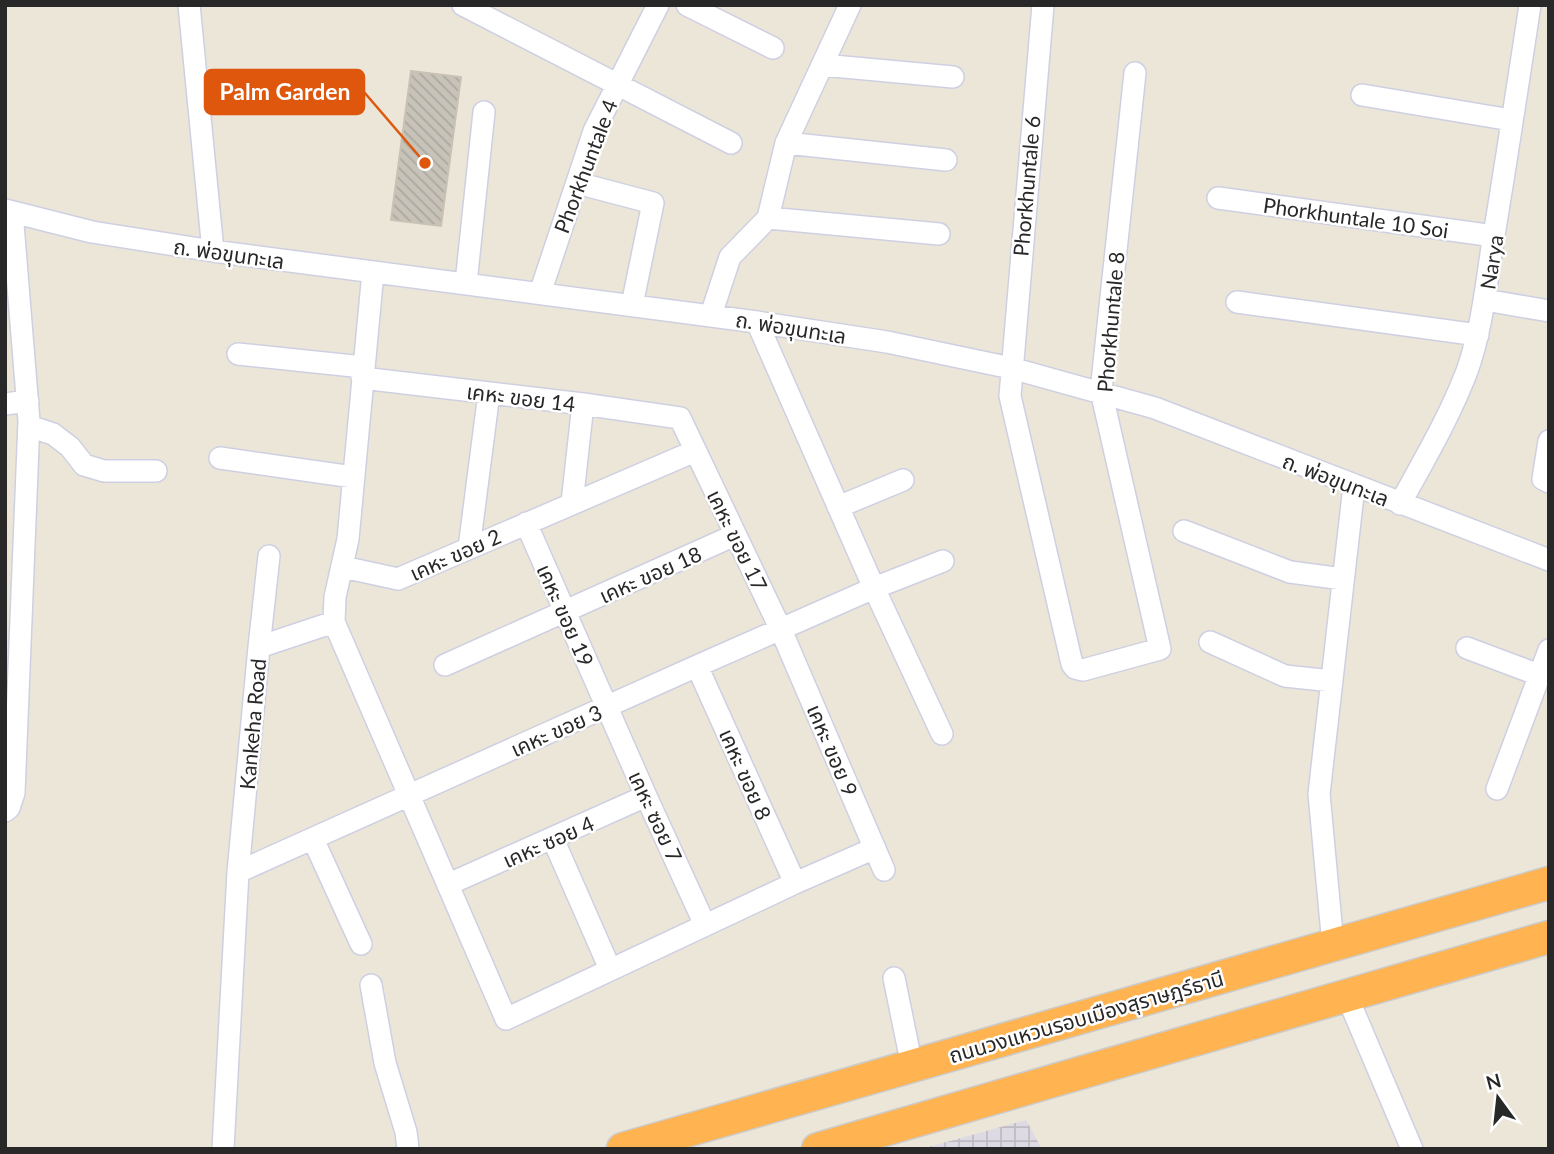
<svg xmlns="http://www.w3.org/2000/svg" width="1554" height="1154" font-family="Lato,'Noto Sans Thai',sans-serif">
	<defs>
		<pattern id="industrial-grid" width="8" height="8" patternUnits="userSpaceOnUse" patternTransform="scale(1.75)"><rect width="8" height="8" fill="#dedae3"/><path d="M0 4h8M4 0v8" fill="none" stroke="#bebbc3"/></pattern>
		<pattern id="building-back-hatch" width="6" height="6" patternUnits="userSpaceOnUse" patternTransform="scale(1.75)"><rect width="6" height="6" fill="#c7c3b9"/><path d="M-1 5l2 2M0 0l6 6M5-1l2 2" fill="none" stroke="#aba89f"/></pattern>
	</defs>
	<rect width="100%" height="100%" fill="#ece6d9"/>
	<path fill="url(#industrial-grid)" d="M1026,1120L1042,1149H921Z"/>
	<path fill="url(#building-back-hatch)" stroke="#c7c2b3" stroke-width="2" d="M411,71L461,77L441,226L391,220Z"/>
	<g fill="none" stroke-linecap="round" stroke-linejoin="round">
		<g stroke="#ced0e2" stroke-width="24">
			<path id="minor" d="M189,5L213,251
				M463,5L731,143
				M687,5L773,48
				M1043,5L1010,396L1072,664L1075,668L1083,670L1160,649L1101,391L1135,73
				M822,65L953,77
				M1362,95L1511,120
				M786,143L946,160
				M577,183L653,203L632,305
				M1218,198L1494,236
				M5,210L92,232L213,251L757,322L887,342L1011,368L1155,408L1549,560
				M768,218L939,234
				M373,272L348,539L335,597L334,622L506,1019L795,883L875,848
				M466,283L484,112
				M540,293L594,131L658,5
				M1485,300L1549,311
				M1237,302L1478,335
				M711,315L730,257L768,218L786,143L850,5
				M757,322L874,588L942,734
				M238,354L363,367
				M362,378L583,404L680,418L781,630L884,870
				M5,404L28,401
				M29,426L53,434L70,447L84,465L104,471H156
				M1549,441L1543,479L1549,482
				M220,458L353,477
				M572,503L583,404
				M1400,504C1424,460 1449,418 1467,371C1482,329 1486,285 1493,241C1506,163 1518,84 1530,5
				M838,507L903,480
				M526,523L646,796L705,925
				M1184,531L1290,572L1343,579
				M469,548L489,393
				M343,567L398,579L695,451
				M1210,642L1285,676L1332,681
				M259,647L269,556
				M1467,648L1539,675
				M445,665L735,535
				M697,666L795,883
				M1497,789L1549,650
				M5,811L9,808L14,793L29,421L12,212
				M313,839L361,944
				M553,839L610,969
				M238,872L697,666L874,588L943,561
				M449,884L646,796
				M1333,945L1319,794L1354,486
				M894,978L912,1066
				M371,985L385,1063L406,1132L408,1149
				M1347,996L1412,1149
				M223,1149L238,872L259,647L334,622"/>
		</g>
		<g stroke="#cbcbcb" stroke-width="35">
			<path id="highway" d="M623,1149L1549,883
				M818,1149L1549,937"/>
		</g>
		<use href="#minor" stroke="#fff" stroke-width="21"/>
		<use href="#highway" stroke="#ffb351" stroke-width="32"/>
	</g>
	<g text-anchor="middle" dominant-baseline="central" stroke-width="5" stroke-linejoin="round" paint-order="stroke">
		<g font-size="21" fill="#282828" stroke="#fff">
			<text transform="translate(585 166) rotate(-69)">Phorkhuntale 4</text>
			<text transform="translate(1026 186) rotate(-85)">Phorkhuntale 6</text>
			<text transform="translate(1356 217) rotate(8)">Phorkhuntale 10 Soi</text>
			<text transform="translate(229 253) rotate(8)">ถ. พ่อขุนทะเล</text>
			<text transform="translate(1491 262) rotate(-81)">Narya</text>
			<text transform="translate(1110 322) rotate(-85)">Phorkhuntale 8</text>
			<text transform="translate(791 327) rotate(9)">ถ. พ่อขุนทะเล</text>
			<text transform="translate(521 397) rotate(7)">เคหะ ขอย 14</text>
			<text transform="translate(1336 479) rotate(21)">ถ. พ่อขุนทะเล</text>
			<text transform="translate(738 540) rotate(64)">เคหะ ขอย 17</text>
			<text transform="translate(455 554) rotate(-24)">เคหะ ขอย 2</text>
			<text transform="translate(650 574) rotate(-24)">เคหะ ขอย 18</text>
			<text transform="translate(566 615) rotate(66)">เคหะ ขอย 19</text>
			<text transform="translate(252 724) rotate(-85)">Kankeha Road</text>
			<text transform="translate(556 730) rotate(-24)">เคหะ ขอย 3</text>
			<text transform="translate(833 750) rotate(67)">เคหะ ขอย 9</text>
			<text transform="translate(746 774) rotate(66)">เคหะ ขอย 8</text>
			<text transform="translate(656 816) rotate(65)">เคหะ ซอย 7</text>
			<text transform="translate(548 841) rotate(-24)">เคหะ ซอย 4</text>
			<text transform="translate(1086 1016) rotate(-16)">ถนนวงแหวนรอบเมืองสุราษฎร์ธานี</text>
		</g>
	</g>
	<path fill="none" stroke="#de570d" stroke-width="2.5" d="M425 163L364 92"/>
	<circle fill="#de570d" stroke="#fff" stroke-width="2.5" cx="425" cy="163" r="7"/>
	<rect fill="#de570d" stroke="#de570d" stroke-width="2.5" x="205" y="70" width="159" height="44" rx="7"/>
	<g font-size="23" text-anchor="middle" font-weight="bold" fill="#fff">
		<text x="285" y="100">Palm Garden</text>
	</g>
	<rect width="1554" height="1154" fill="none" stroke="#282828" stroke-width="14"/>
	<g transform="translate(1498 1098) rotate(345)" stroke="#ffffff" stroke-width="5" paint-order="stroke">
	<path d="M0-5L12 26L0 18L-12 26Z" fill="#282828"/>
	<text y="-10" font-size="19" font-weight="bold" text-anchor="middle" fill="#282828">N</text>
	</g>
</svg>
